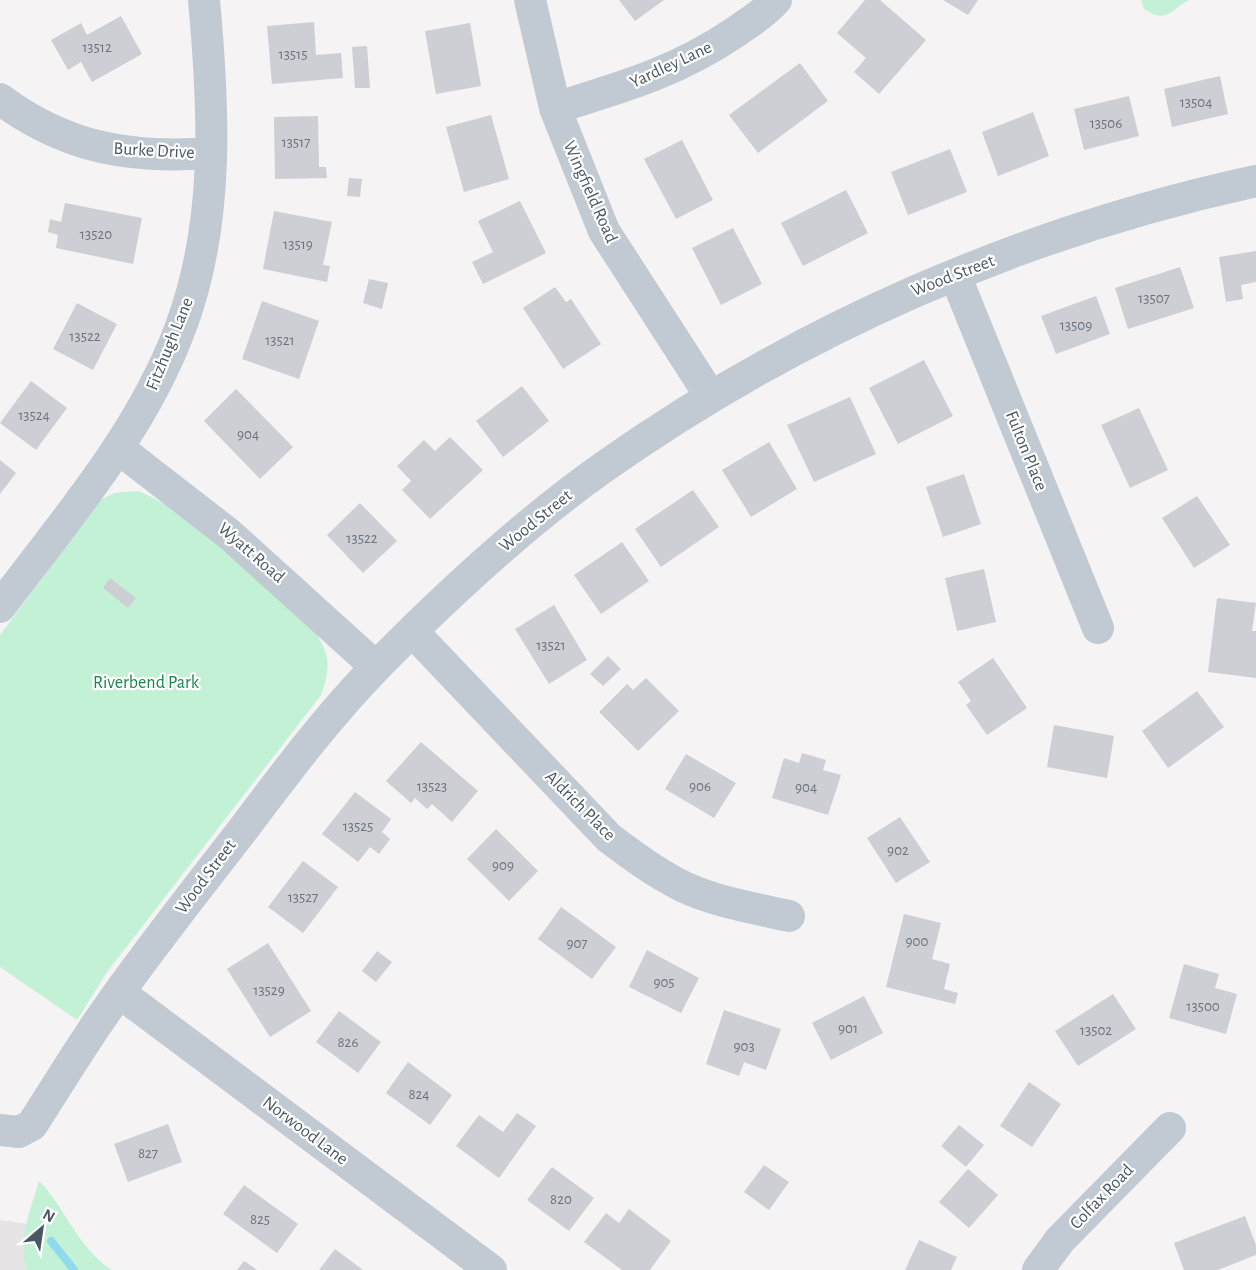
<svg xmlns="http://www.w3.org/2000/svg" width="1256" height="1270" font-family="'Alegreya Sans',sans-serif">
	<rect width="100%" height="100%" fill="#f5f3f3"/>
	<path fill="#e6e4e5" d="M0,1220L37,1225L89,1270H0Z"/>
	<path fill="#c3f1d5" d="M1141,0H1189C1169,11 1167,24 1144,9Z
		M138,491C194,512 270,593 316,634C331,655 330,671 321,695L107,972L77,1020L0,967V635L100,500L114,493Z
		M39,1181C66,1208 78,1249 112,1270H27C17,1242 31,1208 39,1181Z"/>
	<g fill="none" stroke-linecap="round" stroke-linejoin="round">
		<path stroke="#90daee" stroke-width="8" d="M51,1241L74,1270"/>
	</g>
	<path fill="#cdcfd5" d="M619,0H664L635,21Z
		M865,0H880L926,40L879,94L854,72L866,58L837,33Z
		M943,0H978L968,15Z
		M121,16L142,54L92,82L81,62L68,70L51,40L81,23L87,35Z
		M314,22L316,55L341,53L343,78L272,84L267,26Z
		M470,23L481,86L436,94L425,31Z
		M367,46L370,88H355L352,47Z
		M800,63L828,101L758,153L729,115Z
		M1220,76L1228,114L1172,127L1164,89Z
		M1129,96L1139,136L1084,150L1074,109Z
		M1033,112L1049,156L998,176L982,132Z
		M491,115L509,179L464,192L446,127Z
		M318,116L319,167H326L327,178L275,179L274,117Z
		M682,140L713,200L676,219L644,159Z
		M950,149L967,192L908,215L891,172Z
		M349,178L362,179L360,197L347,196Z
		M846,190L868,233L803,266L781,223Z
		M520,201L546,253L483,284L472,262L493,252L478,221Z
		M65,203L142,218L133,264L56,248L58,235L48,232L50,219L61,222Z
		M274,211L332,222L323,265L330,266L327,282L263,269Z
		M733,228L762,284L721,305L692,248Z
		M1256,251V282L1241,285L1243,299L1226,302L1219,257Z
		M1180,267L1194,308L1128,329L1115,288Z
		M369,279L388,283L382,309L363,303Z
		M555,287L566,302L571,299L601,344L563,369L523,308Z
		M1096,296L1110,334L1056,354L1041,316Z
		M262,301L319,321L299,379L242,359Z
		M77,303L117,324L93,370L53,349Z
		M924,360L953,416L898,444L869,388Z
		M31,381L67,408L36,450L0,423Z
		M522,386L549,421L503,457L476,421Z
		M236,389L293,447L260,479L204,421Z
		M850,397L876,454L814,482L787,425Z
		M1139,408L1168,470L1130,488L1101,425Z
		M450,437L483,470L430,519L402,490L411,481L397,466L424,440L435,451Z
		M769,442L797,489L751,517L722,470Z
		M0,460L16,473L0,494Z
		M964,474L981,524L943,537L926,487Z
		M693,490L719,527L661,567L635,529Z
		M1197,496L1230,545L1194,568L1162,518Z
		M360,503L397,541L363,573L327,535Z
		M622,542L649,581L601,614L574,575Z
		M984,569L996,622L957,631L945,578Z
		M110,578L136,598L128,608L103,588Z
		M1217,598L1256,603L1252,631H1256V678L1208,672Z
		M554,605L587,660L549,684L515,629Z
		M608,656L621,669L603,686L590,674Z
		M993,658L1027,708L987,735L966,705L971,701L958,682Z
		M646,678L679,711L638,751L599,712L627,684L633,690Z
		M1197,691L1224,727L1168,768L1142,731Z
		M1054,725L1114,736L1107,778L1047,767Z
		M421,742L478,791L452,822L432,804L427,809L415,798L411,803L386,781Z
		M802,753L826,760L823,770L841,775L828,815L772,798L784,758L799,763Z
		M686,754L736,783L714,818L665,789Z
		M355,792L391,819L382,832L390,839L379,854L370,847L358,862L322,834Z
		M900,817L930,862L896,883L867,838Z
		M496,829L538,871L509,901L467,859Z
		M303,861L338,887L303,933L268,907Z
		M561,907L616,947L592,979L538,939Z
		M904,914L941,923L932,959L950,964L944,989L958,993L955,1004L886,987Z
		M268,943L311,1011L270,1037L227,969Z
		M647,950L699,978L681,1013L629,987Z
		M377,951L392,962L376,982L362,971Z
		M1184,964L1219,974L1215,988L1237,994L1226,1034L1169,1018Z
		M1113,994L1136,1029L1078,1066L1055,1031Z
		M864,996L883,1033L831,1060L812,1023Z
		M724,1010L781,1029L766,1070L744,1062L739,1076L706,1064Z
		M339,1011L381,1042L358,1073L316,1042Z
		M408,1062L452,1095L430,1125L386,1093Z
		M1029,1082L1061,1104L1032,1147L1000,1126Z
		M517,1113L536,1126L499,1178L456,1146L479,1115L503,1132Z
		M168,1124L182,1162L128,1182L114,1144Z
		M959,1125L984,1145L966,1167L941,1146Z
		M764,1165L789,1182L769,1210L744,1192Z
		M552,1167L594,1198L569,1231L527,1200Z
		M968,1169L998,1195L969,1228L939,1202Z
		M244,1185L298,1224L277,1253L223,1214Z
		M629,1209L671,1241L650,1270H622L584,1242L606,1213L619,1223Z
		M1245,1216L1256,1245V1255L1218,1270H1184L1174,1243Z
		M919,1240L957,1257L951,1270H905Z
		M335,1249L363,1270H319Z
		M244,1261L257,1270H237Z"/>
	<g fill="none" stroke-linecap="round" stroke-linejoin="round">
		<path stroke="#c1cad2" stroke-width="32" d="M530,0L555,108L604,231L711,397
			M0,99C66,148 130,159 211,153
			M555,108C623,87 677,72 737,31C751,21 765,13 776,0
			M955,275L1098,628
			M118,448L229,534L376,667
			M0,607C66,519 141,433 180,329C220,224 214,109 204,0
			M413,632L609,838C633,856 656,873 682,886C715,902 754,908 789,916
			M120,993L491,1270
			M0,1130L19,1132L32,1125C55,1089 77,1053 101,1018C145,954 194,893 241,832C284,775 328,716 378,665C447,595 521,526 601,469C797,330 1021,232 1256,181
			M1038,1270L1060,1240L1170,1128"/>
	</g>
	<g text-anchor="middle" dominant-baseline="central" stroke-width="4.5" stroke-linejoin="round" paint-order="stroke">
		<g font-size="15" fill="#6b747e">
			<text x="97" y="47">13512</text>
			<text x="293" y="54">13515</text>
			<text x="1196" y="102">13504</text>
			<text x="1106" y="123">13506</text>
			<text x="296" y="142">13517</text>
			<text x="96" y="234">13520</text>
			<text x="298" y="244">13519</text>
			<text x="1154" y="298">13507</text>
			<text x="1076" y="325">13509</text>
			<text x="85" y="336">13522</text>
			<text x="280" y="340">13521</text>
			<text x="34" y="415">13524</text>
			<text x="248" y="434">904</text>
			<text x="362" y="538">13522</text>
			<text x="551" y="645">13521</text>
			<text x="432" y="786">13523</text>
			<text x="700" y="786">906</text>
			<text x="806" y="787">904</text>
			<text x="358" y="826">13525</text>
			<text x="898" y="850">902</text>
			<text x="503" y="865">909</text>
			<text x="303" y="897">13527</text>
			<text x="917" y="941">900</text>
			<text x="577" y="943">907</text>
			<text x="664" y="982">905</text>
			<text x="269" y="990">13529</text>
			<text x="1203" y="1006">13500</text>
			<text x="848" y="1028">901</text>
			<text x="1096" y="1030">13502</text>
			<text x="348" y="1042">826</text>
			<text x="744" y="1046">903</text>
			<text x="419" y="1094">824</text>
			<text x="148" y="1153">827</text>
			<text x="561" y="1199">820</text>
			<text x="260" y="1219">825</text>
		</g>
		<g font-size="18" fill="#4a5661" stroke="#fff">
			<text transform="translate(671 65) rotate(-25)">Yardley Lane</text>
			<text transform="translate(154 151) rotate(3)">Burke Drive</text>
			<text transform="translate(590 192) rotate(66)">Wingfield Road</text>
			<text transform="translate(953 276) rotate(-21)">Wood Street</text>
			<text transform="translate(170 344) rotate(-68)">Fitzhugh Lane</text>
			<text transform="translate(1026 451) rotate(68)">Fulton Place</text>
			<text transform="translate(536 521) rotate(-39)">Wood Street</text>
			<text transform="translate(251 553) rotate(41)">Wyatt Road</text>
			<text transform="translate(580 806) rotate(45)">Aldrich Place</text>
			<text transform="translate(206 877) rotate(-53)">Wood Street</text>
			<text transform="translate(305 1131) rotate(37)">Norwood Lane</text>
			<text transform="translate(1102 1197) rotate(-46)">Colfax Road</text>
		</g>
		<g font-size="18" fill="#17864f" stroke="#fff">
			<text x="146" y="683">Riverbend Park</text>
		</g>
	</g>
	<g transform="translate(42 1228) rotate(29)" stroke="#ffffff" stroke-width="4.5" paint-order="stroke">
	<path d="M0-4.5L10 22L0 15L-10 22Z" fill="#4a5661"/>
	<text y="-9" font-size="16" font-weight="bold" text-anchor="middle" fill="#4a5661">N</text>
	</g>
</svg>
